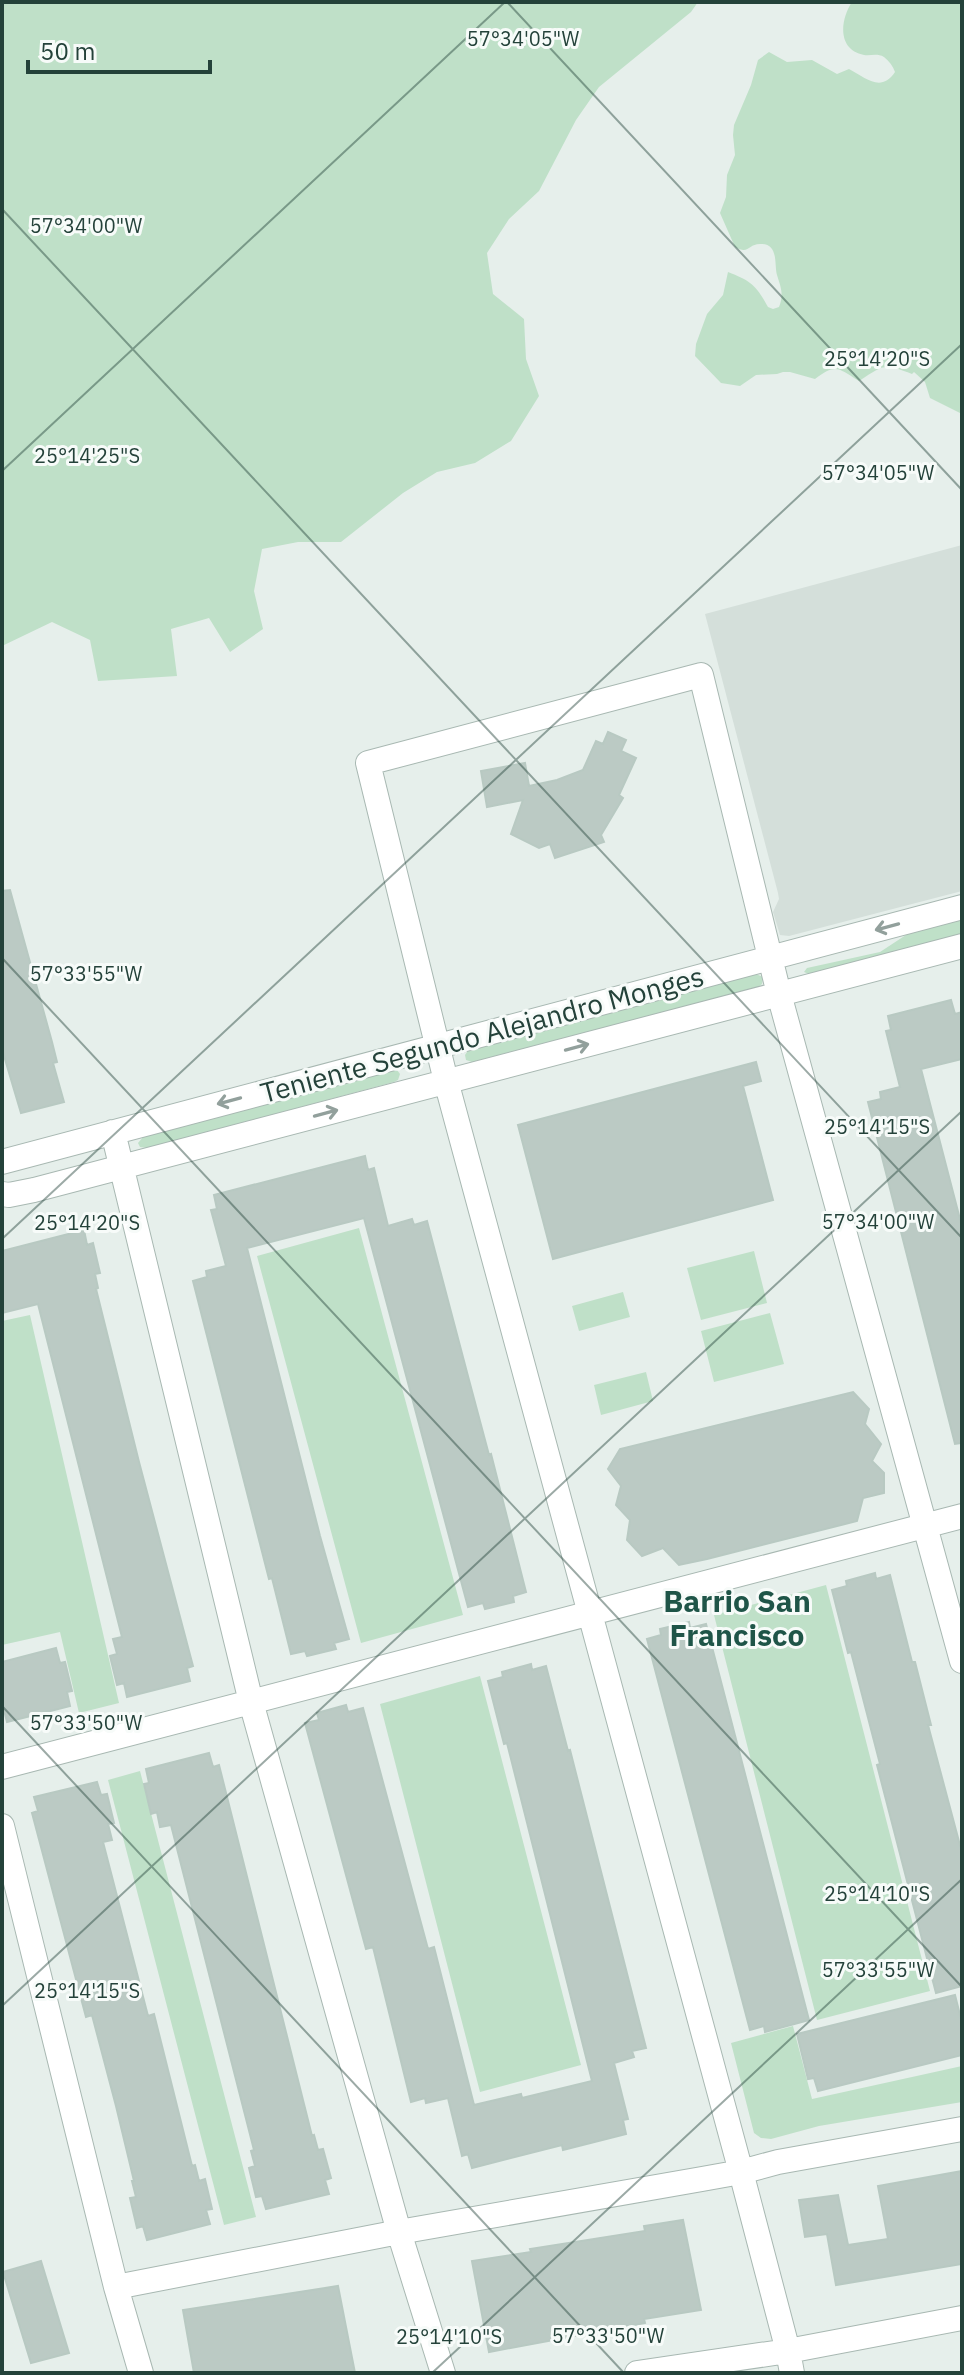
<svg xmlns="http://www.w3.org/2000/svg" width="964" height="2375" font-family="'IBM Plex Sans',sans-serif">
	<rect width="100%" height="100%" fill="#e6efeb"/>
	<path fill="#d4dfda" d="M962,545V891L789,936L780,935L773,912L779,899L778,893L705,614Z"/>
	<path fill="#bfe0c8" d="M2,2H698L691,12L599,87L576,120L539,191L509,219L487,253L493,294L524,319L526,359L539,396L511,441L475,463L437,472L403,493L341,542H298L262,549L254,591L263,629L230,652L209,618L171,629L177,676L98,681L90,640L52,622L2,646Z
		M852,2H962V414L930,398L925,382L914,372L912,374C883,363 884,365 859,381C838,368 836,363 815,379L790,372H783L777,374L756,375L740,386L721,383L695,356L696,344L707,314L723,295L728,272C751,281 756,285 768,307L773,309L779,307C784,294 781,288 777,275C774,264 779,243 760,244C748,244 749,255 735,247L720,213L726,197L727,175L735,155L733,135L734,125L751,85L758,60L769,52L787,62L812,60L837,74L849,69C866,78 881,93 895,72C893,66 889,61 884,57C877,53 871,56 864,55C837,50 840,20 852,2Z
		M962,919V934L809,974L804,972L807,968L880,952L909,933Z
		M756,974L763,977L762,984L758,987L472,1062L466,1060L465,1055L469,1049Z
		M393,1069L397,1070L400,1074L398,1080L394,1082L147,1148L140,1147L138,1143L144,1136Z
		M359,1228L463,1615L361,1643L257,1256Z
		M754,1251L767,1303L701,1320L687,1268Z
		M623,1292L630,1317L579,1331L572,1306Z
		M770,1313L784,1364L714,1382L701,1331Z
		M30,1315L119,1703L79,1713L60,1632L2,1645V1321Z
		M646,1372L653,1401L601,1415L594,1385Z
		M826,1585L930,1991L817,2020L714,1615Z
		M480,1676L581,2065L480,2092L380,1704Z
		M140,1771L256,2217L224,2225L108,1780Z
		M793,2026L812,2099L962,2066V2102L819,2126L771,2139L761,2138L754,2133L731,2043Z"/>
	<path fill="#bbcac4" stroke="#b8c9c2" stroke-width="2" d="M608,732L626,740L621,751L636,758L619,795L623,798L601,835L604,842L555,858L550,844L539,848L511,834L523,800L487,807L481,771L525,763L529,786L557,780L583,770L596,741L603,744Z
		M10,890L52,1042L57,1062L53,1063L64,1102L21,1113L2,1049V891Z
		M951,1000L955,1014L962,1012V1059L921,1069L962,1227V1443L955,1444L868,1102L881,1099L880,1092L900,1087L886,1031L891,1030L888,1016Z
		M756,1062L761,1081L743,1086L773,1200L553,1259L518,1125Z
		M365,1156L368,1170L374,1168L388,1226L412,1219L414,1225L427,1221L469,1380L489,1455L491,1454L526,1592L513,1596L514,1602L485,1609L483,1603L468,1607L364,1218L247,1248L320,1536L349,1639L334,1643L336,1649L307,1656L305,1651L291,1654L272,1578L269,1579L193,1281L207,1277L206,1271L226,1266L211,1210L217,1209L214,1195Z
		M84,1230L87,1245L93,1243L100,1273L95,1274L98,1288L96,1289L139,1462L193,1666L187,1668L190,1681L127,1697L124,1683L117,1685L110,1656L117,1654L113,1639L122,1637L38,1304L2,1313V1251Z
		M853,1392L869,1409L865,1424L881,1444L872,1461L884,1473V1493L863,1498L857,1521L707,1559L679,1565L663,1548L642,1556L627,1540L630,1520L616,1505L621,1486L608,1469L620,1449Z
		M875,1573L876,1579L890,1575L912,1662H915L931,1725H928L962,1853V1986L936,1993L877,1765L880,1764L851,1652L848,1653L832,1590L847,1586L846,1581Z
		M689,1622L690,1628L706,1624L809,2020L765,2032L764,2026L750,2030L647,1639L661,1635L660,1629Z
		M56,1648L60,1663L65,1662L72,1691L67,1692L70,1706L7,1722L2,1702V1662Z
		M531,1664L532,1670L546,1666L568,1751L570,1750L646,2048L632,2051L634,2057L614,2063L628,2119L623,2120L626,2134L563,2150L562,2145L472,2168L468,2154L462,2156L448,2098L426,2103L425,2098L411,2102L373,1947L366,1949L305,1723L319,1720L317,1713L346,1705L348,1712L363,1708L428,1949L434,1947L474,2105L521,2094L522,2098L592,2081L507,1743L504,1744L488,1681L503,1677L502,1672Z
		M209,1753L213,1767L219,1765L312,2136L314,2135L318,2150L323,2149L331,2178L325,2180L329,2194L266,2209L262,2196L256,2197L249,2168L255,2166L251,2151L254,2150L171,1825L160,1827L157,1812L151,1814L144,1784L149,1783L146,1769Z
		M97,1782L101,1795L107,1794L114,1823L108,1824L112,1840L103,1842L148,2016L154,2014L192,2166L195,2165L199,2181L205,2179L212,2209L206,2210L210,2224L147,2240L143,2226L137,2228L130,2198L136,2197L132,2181H134L116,2106L92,2015L86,2017L32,1813L38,1811L34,1797Z
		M955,1995L962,2023V2055L818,2091L814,2078L808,2079L797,2034Z
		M962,2171V2264L836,2285L827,2234L805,2237L799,2200L838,2195L848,2245L888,2239L878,2186Z
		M683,2220L701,2310L644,2319L645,2323L489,2352L472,2261L531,2252L530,2249L645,2231L644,2226Z
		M41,2261L69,2353L31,2363L3,2272Z
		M338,2286L355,2373H194L183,2310Z"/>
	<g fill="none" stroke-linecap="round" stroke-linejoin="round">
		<g stroke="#a8b8b2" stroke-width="26">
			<path id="minor" d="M113,1132L251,1702L399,2232L443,2373
				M2,1162L962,907
				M2,1194L9,1195L34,1190L962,946
				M2,1767L962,1516
				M2,1826L116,2287L141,2373
				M116,2287L399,2232L702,2179L741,2172L778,2162L962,2129
				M637,2373L788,2351L962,2318
				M792,2373L788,2351L741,2172L446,1081L368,763L701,675L779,994L962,1661"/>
		</g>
		<use href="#minor" stroke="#fff" stroke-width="24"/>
	</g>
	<defs><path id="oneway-shaft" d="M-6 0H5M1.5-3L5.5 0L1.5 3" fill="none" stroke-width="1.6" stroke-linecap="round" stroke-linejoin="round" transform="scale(2)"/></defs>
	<g stroke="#92a09c">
		<use href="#oneway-shaft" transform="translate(887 927) rotate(165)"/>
		<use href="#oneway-shaft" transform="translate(577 1047) rotate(-15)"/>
		<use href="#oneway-shaft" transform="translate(229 1101) rotate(165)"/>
		<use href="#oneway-shaft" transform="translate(326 1113) rotate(-15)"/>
	</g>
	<path fill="none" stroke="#24423a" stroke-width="2" stroke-opacity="0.45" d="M507,2L962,490M2,209L962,1238M2,471L505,2M2,958L962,1987M2,1239L962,344M2,1706L624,2373M2,2006L962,1111M432,2373L962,1879"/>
	<g text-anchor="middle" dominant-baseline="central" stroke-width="6" stroke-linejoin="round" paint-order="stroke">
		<g font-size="28" fill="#24423a" stroke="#f7fbf9">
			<text transform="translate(482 1034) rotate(-15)">Teniente Segundo Alejandro Monges</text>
		</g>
		<g font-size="30" font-weight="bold" fill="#1f5548" stroke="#f7fbf9">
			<text x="737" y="1600">Barrio San<tspan x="737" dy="34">Francisco</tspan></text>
		</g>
	</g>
	<g font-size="20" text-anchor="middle" fill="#24423a" stroke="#f7fbf9" stroke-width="6" stroke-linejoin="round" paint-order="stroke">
		<text x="523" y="46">57°34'05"W</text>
		<text x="86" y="233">57°34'00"W</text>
		<text x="877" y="366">25°14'20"S</text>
		<text x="87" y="463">25°14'25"S</text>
		<text x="878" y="480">57°34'05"W</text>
		<text x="86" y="981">57°33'55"W</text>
		<text x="877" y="1134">25°14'15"S</text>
		<text x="878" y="1229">57°34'00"W</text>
		<text x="87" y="1230">25°14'20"S</text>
		<text x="86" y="1730">57°33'50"W</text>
		<text x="877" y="1901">25°14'10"S</text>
		<text x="878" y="1977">57°33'55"W</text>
		<text x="87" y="1998">25°14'15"S</text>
		<text x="608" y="2343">57°33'50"W</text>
		<text x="449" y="2344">25°14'10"S</text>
	</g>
	<rect width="964" height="2375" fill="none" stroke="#24423a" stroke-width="8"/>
	<path d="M28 60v12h182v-12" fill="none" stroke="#24423a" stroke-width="4"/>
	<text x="40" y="60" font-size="24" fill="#24423a" stroke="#f7fbf9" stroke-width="6" paint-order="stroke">50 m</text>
</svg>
